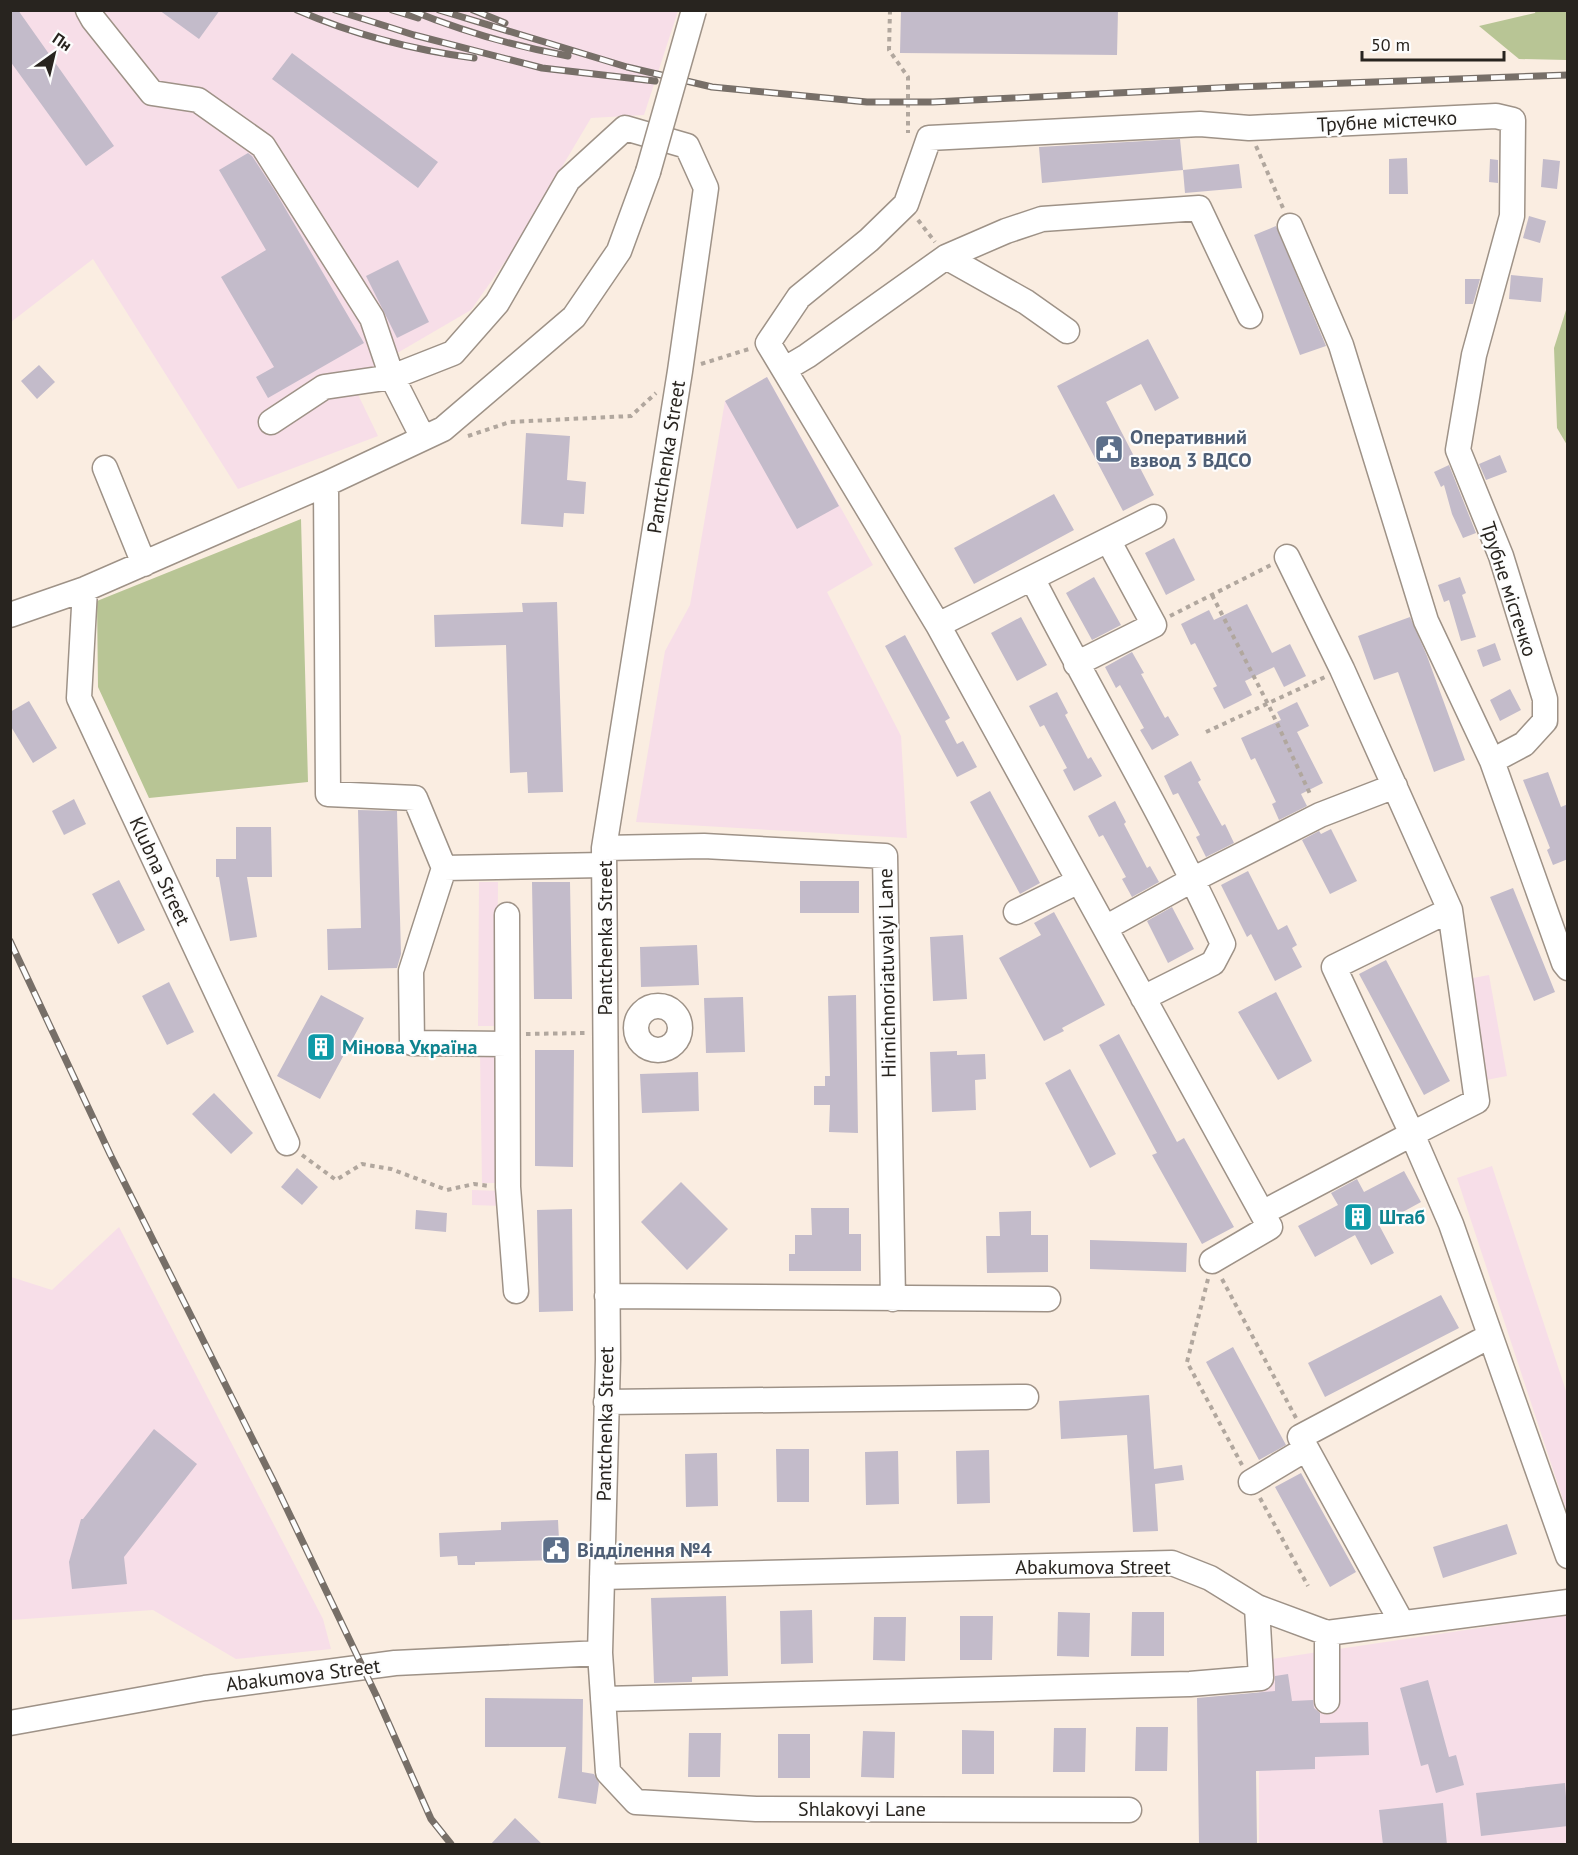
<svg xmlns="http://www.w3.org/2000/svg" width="1578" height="1855" font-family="'PT Sans',sans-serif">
	<rect width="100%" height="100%" fill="#faede1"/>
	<path fill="#f7dee8" d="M11,11H678L644,115L591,118L509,256L471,310L351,380L378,436L238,489L93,259L11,322Z
		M767,377L873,565L827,592L901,736L907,838L636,822L665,651L690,605L725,401Z
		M479,882H498L497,1026H478Z
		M1489,975L1507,1076L1486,1080L1468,979Z
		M480,1052H498L500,1183H482Z
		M1492,1166L1567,1394V1512L1457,1178Z
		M472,1190L503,1191V1206L472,1205Z
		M119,1227L323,1619L331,1649L236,1659L153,1610L11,1620V1277L52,1290Z
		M1567,1615V1844H1259V1661Z"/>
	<path fill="#b8c595" d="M1536,10L1567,11V60L1519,59L1479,26L1535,13Z
		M1567,307V445L1557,428L1554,348Z
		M301,519L308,782L149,798L98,687L97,601Z"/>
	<path fill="#c3bbca" d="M10,10H18L114,146L86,166L10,61Z
		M159,10H220L199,39Z
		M901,10H1118L1117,55L900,53Z
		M292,53L438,162L418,188L272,79Z
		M1180,139L1183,170L1042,183L1039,147Z
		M248,153L252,156L275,191L364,343L268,398L256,377L274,367L221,277L266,250L219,170Z
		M1407,158L1408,194H1389V159Z
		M1490,159L1498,160V183L1489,182Z
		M1543,159L1560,161L1557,189L1541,187Z
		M1239,164L1242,188L1185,193L1183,170Z
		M1529,216L1546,221L1540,243L1523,238Z
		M1276,226L1326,346L1300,355L1254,235Z
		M398,260L429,322L397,338L366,276Z
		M1511,275L1543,278L1541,302L1509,299Z
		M1465,279H1480L1473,304H1465Z
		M1148,339L1179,398L1155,411L1141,384L1106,402L1154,495L1123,511L1057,386Z
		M39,365L55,382L37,399L21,381Z
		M767,377L839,506L797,529L725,401Z
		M526,433L570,436L567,480L586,482L584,514L564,513L563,527L521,524Z
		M1500,455L1507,472L1486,480L1479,464Z
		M1449,465L1476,533L1463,538L1452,514L1444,485L1441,487L1434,472Z
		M1054,494L1074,530L974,584L954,548Z
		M1174,538L1195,580L1166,595L1145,553Z
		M1094,577L1121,625L1092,640L1066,593Z
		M1460,577L1466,593L1462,595L1476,637L1461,641L1449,600L1444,602L1438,585Z
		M557,602L563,792L528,793L527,772L510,773L506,645L435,647L434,615L523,612L522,603Z
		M1247,604L1272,653L1290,644L1306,676L1284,687L1274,667L1245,681L1252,695L1224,709L1213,688L1217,686L1195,643L1191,645L1181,624L1209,610L1214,620Z
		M1021,617L1047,665L1017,681L991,633Z
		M1410,617L1427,656L1465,760L1434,772L1398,672L1374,680L1358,636Z
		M905,635L950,718L945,721L957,744L963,741L977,767L957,777L885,646Z
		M1495,643L1501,660L1483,667L1477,650Z
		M1132,652L1144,673L1141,674L1165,718L1168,716L1179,735L1152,750L1140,730L1144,728L1120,685L1116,688L1105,667Z
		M1510,689L1521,710L1500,721L1490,700Z
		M1057,692L1068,713L1065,715L1088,759L1091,757L1102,776L1074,791L1063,770L1067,768L1044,725L1040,727L1029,706Z
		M29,701L57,748L33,763L10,725V712Z
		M1297,702L1309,726L1297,732L1323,783L1301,794L1307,806L1279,820L1272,804L1276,802L1255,758L1251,760L1241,738L1281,720L1277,712Z
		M1191,761L1201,780L1198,782L1222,826L1225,824L1234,843L1206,857L1196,837L1200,835L1178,793L1173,795L1164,776Z
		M1548,772L1561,807L1568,804V859L1553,865L1547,850L1550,848L1523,780Z
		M990,791L1040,883L1020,894L970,802Z
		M74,799L86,824L64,835L52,811Z
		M1115,801L1126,822L1124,824L1147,868L1150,866L1159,882L1132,897L1122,879L1126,877L1103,835L1099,837L1088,816Z
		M358,810L397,811L401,954L397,968L328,970L327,929L361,928Z
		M236,827H271L272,877H247L257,937L230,941L219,877H216V859H236Z
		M1331,829L1357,881L1330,894L1302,840L1319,831L1321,834Z
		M1248,871L1278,930L1287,925L1297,945L1292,948L1302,967L1275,981L1251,934L1247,937L1221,885Z
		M119,880L145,930L118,944L92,894Z
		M800,881H859V913H800Z
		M532,882H570L572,999H534Z
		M1513,888L1555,992L1534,1001L1490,897Z
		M1172,907L1194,949L1168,963L1147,921Z
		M1054,912L1105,1005L1062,1028L1064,1031L1044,1041L999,958L1041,935L1034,923Z
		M963,935L967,999L933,1001L930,937Z
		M697,945L699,985L641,987L640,947Z
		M1386,960L1450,1081L1424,1095L1359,974Z
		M169,982L194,1032L167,1045L142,996Z
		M1276,992L1312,1061L1278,1080L1238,1012Z
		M321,995L364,1018L320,1099L277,1076Z
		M856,995L858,1133L829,1132L830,1105H814V1086H825V1076H830L828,996Z
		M743,997L745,1052L706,1053L704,998Z
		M1119,1034L1177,1142L1184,1138L1234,1227L1202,1244L1152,1155L1157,1153L1099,1045Z
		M535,1050H574L573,1167L535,1166Z
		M957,1051V1055L985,1054L986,1079L975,1080L976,1110L932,1112L930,1052Z
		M1070,1069L1116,1154L1090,1168L1045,1083Z
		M698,1072L699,1111L642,1113L640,1074Z
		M214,1093L253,1133L231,1154L192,1114Z
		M297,1168L318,1187L302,1205L281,1187Z
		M1404,1171L1421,1202L1379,1225L1394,1253L1371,1265L1355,1235L1315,1257L1298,1226L1338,1205L1331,1193L1357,1179L1364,1192Z
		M681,1182L728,1229L687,1270L641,1222Z
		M811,1208H849V1234H861V1271H789V1254H795V1235H812Z
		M572,1209L573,1311L539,1312L537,1210Z
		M416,1210L447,1213L446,1232L415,1229Z
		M1031,1211V1235H1048V1272L987,1273L986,1236H1000L999,1212Z
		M1090,1240L1187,1243L1186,1272L1090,1269Z
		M1441,1295L1459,1328L1325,1397L1308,1363Z
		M1233,1347L1286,1445L1259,1460L1206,1362Z
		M1149,1395L1154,1469L1182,1465L1184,1480L1155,1484L1158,1531L1133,1532L1127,1435L1061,1439L1059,1401Z
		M154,1429L197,1464L124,1557L127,1584L72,1589L69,1562L81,1519H83Z
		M776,1449H809V1502H777Z
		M989,1450L990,1503L957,1504L956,1451Z
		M898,1451L899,1504L866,1505L865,1452Z
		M717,1453L718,1506L686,1507L685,1454Z
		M1301,1473L1356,1572L1330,1587L1275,1487Z
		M558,1520L560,1560L475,1562V1565H458L457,1556L440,1557L439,1533L501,1530V1522Z
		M1507,1524L1517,1554L1443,1578L1433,1547Z
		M726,1596L728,1676L692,1677V1682L654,1683L651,1598Z
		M812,1610L813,1663L781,1664L780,1611Z
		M1058,1612L1090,1613L1089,1657L1057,1656Z
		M1132,1612H1164V1656H1131Z
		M960,1616H993L992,1660H960Z
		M874,1617H906L905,1661L873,1660Z
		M1288,1674L1292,1701L1313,1700L1314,1708L1320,1713V1723L1368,1722L1369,1755L1315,1757V1769L1256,1771L1257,1845H1199L1197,1698L1275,1691V1676Z
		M1428,1680L1449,1757L1456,1755L1464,1785L1436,1793L1428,1764L1421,1766L1400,1688Z
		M485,1698L583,1699L582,1772L594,1774L599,1783L596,1804L558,1798L566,1747H485Z
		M1136,1727H1168L1167,1771H1135Z
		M1054,1728H1086L1085,1772H1053Z
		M962,1730L994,1731V1774H962Z
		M863,1731L895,1732L894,1778L861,1777Z
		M689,1733H721L720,1777H688Z
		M778,1734H810V1778H778Z
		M1565,1783L1568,1826L1481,1836L1476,1793Z
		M1443,1803L1447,1845H1383L1379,1810Z
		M515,1818L543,1845H490Z"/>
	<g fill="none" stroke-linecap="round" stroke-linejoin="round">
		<g stroke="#9e9287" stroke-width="27">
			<path id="minor" d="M88,10L93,19L152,93L198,100L263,146L372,318L392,377L324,387L271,422
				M1290,226L1341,345L1426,621L1492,761
				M946,257L1026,302L1067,331
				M785,369L807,356L946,257L1006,231L1042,219L1199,208L1250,316
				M423,438L392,377L453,353L497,303L568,180L625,128L687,146L706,188L680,371L604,848L608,1359L600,1653L608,1772L636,1802L756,1809L1129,1810
				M105,468L144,564
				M326,484L328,794L415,798L444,868L411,971L412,1043L507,1044
				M1287,557L1342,669L1450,910L1477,1101L1412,1134L1334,967L1450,910
				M1032,578C1095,701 1166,819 1223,944L1213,963L1143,998
				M85,589L79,698L287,1143
				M10,615L85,589L326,484L443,429L574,317L619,251L648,172
				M938,625L1154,517
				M1076,664L1154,625L1108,540
				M604,848L704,846L885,856L893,1299
				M444,868L604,865
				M1016,912L1079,881
				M507,915L508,1187L516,1291
				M1105,928L1194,879L1320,815L1395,786
				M1568,968L1564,963L1492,761L1524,744L1545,721V699L1501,556L1458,450L1474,355L1512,216L1513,120L1496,116L1249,128L1200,124L929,138L906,204L869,240L799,297L768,343L938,625L1262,1213L1412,1134L1451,1224L1568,1556
				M636 1028a22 22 0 1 1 44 0a22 22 0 1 1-44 0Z
				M1212,1261L1270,1227L1262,1213
				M607,1296L1048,1299
				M606,1402L1026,1397
				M1251,1482L1306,1449
				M602,1577L1172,1563L1210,1578L1257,1607L1327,1633L1568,1602
				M1402,1623L1300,1437L1490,1336
				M1327,1633V1701
				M603,1699L1190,1684L1261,1678L1257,1607
				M10,1723L205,1688L395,1663L600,1653"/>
		</g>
		<path stroke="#b1a79e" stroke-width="4" stroke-dasharray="4.5 4.5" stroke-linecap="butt" d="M890,10L889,50L908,77V133
			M1256,146L1283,208
			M918,220L935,242
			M701,364L749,349
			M468,436L510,422L631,416L656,393
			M1212,595L1268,704L1311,796
			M1170,616L1271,565
			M1206,732L1325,677
			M526,1034L585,1033
			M302,1155L336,1180L362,1164L391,1169L447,1190L474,1184L489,1186
			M1208,1279L1187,1362L1242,1465
			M1222,1279L1296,1418
			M1260,1498L1308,1586"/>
		<use href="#minor" stroke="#fff" stroke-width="24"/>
		<g stroke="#776f68" stroke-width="7">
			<path id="rail" d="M297,10C352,34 414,50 474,58
				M335,10L414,35L542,68L655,81
				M392,10L418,18
				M410,10C462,31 512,46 568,56
				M439,10L627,67L712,87L867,102H933L1237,87L1568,75
				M473,10L505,23
				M10,941L110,1154L275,1484L376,1695L431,1819L451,1844"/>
		</g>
		<use href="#rail" stroke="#fdfdfd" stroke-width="4.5" stroke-dasharray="14" stroke-linecap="butt"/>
		<g stroke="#9e9287" stroke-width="27" stroke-linecap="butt">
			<path id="minor-bridge" d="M648,172L694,10"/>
		</g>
		<use href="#minor-bridge" stroke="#fff" stroke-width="24"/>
	</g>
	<defs>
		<g id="civic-square" transform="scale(1.5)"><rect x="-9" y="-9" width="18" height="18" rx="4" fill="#5c6f8a" stroke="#fdfdfd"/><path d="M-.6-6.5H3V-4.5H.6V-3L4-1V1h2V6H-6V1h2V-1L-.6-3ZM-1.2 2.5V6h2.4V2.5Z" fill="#fff"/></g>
		<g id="building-square" transform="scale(1.5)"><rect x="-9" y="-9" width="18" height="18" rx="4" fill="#0f9aa8" stroke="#fdfdfd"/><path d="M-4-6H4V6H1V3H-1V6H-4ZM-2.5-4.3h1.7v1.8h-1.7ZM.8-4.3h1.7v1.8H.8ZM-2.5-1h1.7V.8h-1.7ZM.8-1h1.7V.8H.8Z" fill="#fff"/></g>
	</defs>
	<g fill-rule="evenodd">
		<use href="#civic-square" x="1109" y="449"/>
		<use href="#building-square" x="321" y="1047"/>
		<use href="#building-square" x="1358" y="1217"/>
		<use href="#civic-square" x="556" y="1550"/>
	</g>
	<g text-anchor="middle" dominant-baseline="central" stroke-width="4.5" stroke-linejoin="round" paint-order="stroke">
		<g font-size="20" fill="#28241f" stroke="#fdfdfd">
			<text transform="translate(1387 121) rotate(-3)">Трубне містечко</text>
			<text transform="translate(666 457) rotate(-81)">Pantchenka Street</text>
			<text transform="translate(1509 589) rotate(72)">Трубне містечко</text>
			<text transform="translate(160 871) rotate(65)">Klubna Street</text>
			<text transform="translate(605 938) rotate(-90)">Pantchenka Street</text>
			<text transform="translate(887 973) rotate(-91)">Hirnichnoriatuvalyi Lane</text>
			<text transform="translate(605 1424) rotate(-89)">Pantchenka Street</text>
			<text x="1093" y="1567">Abakumova Street</text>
			<text transform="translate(303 1675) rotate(-7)">Abakumova Street</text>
			<text x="862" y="1809">Shlakovyi Lane</text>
		</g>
		<g font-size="20" font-weight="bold" fill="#4e5e75" stroke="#fdfdfd" text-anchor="start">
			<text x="1130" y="437">Оперативний<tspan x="1130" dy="23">взвод 3 ВДСО</tspan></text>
			<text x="577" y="1550">Відділення №4</text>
		</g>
		<g font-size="20" font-weight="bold" fill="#0d838f" stroke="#fdfdfd" text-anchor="start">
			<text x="342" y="1047">Мінова Україна</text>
			<text x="1379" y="1217">Штаб</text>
		</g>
	</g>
	<rect width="1578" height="1855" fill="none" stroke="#28241f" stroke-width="24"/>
	<g transform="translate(54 54) rotate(34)" stroke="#fdfdfd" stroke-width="4.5" paint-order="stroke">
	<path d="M0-4.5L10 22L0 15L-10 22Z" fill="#28241f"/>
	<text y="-9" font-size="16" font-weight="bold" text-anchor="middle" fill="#28241f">Пн</text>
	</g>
	<path d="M1362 51v9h142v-9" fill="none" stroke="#28241f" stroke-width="3"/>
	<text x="1371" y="51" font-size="18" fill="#28241f" stroke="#fdfdfd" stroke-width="4.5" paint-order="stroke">50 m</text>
</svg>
